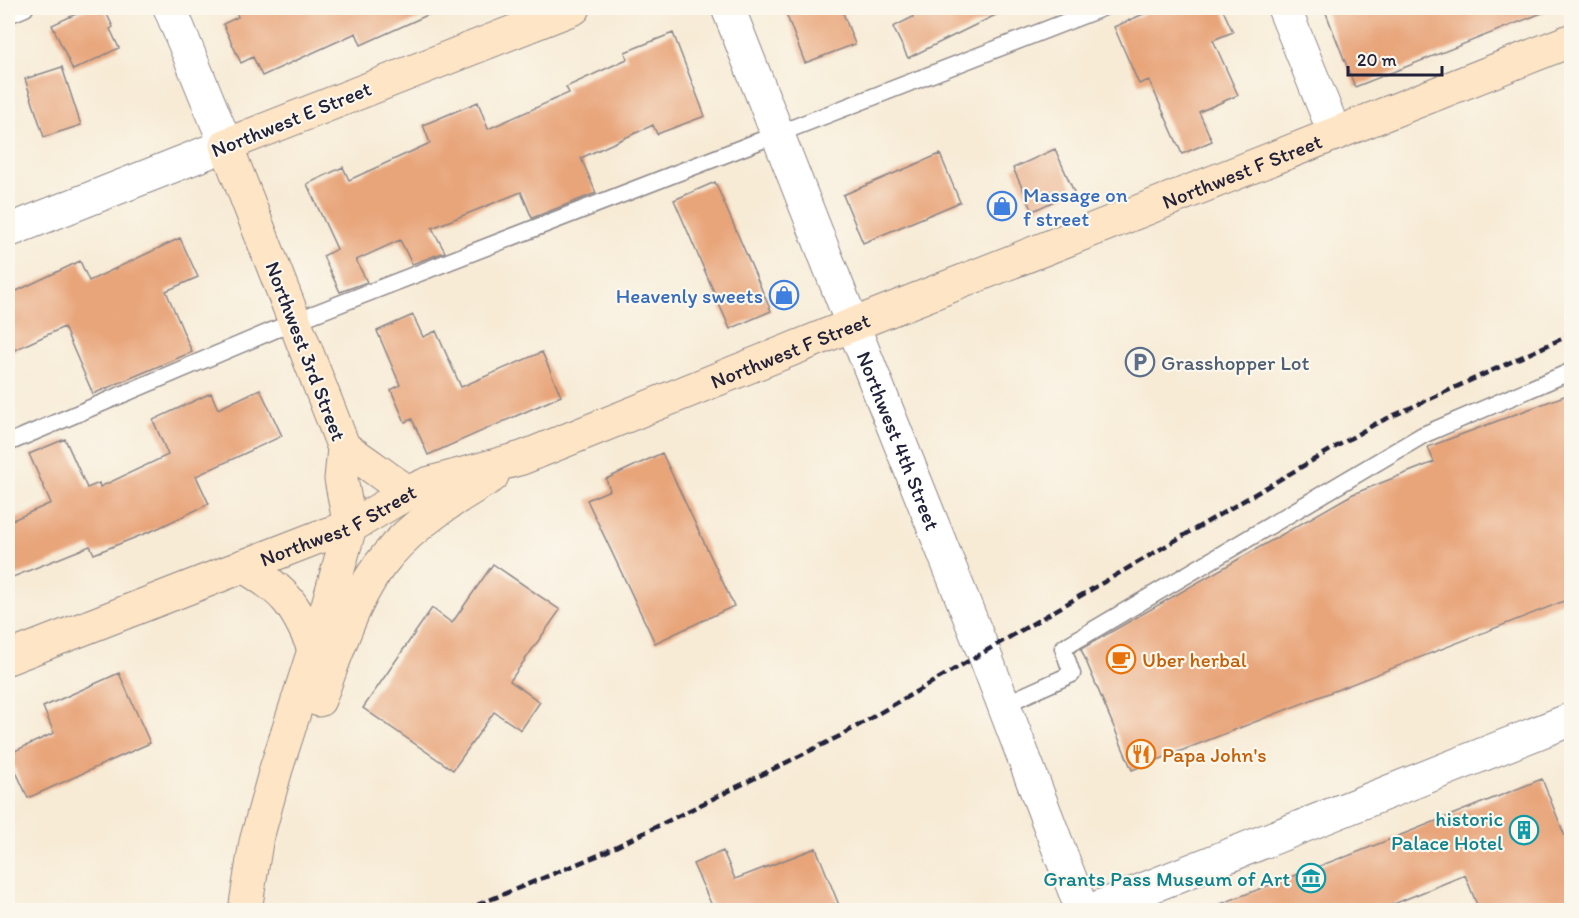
<svg xmlns="http://www.w3.org/2000/svg" width="1579" height="918" font-family="Itim,sans-serif">
	<rect width="100%" height="100%" fill="#fbf7ec"/>
	<filter id="ink" filterUnits="userSpaceOnUse"><feTurbulence type="fractalNoise" baseFrequency=".0167" numOctaves="2"/><feDisplacementMap in="SourceGraphic" scale="12" xChannelSelector="R" yChannelSelector="G"/><feConvolveMatrix kernelMatrix="1 2 1 2 8 2 1 2 1" color-interpolation-filters="sRGB"/></filter>
	<filter id="wash" filterUnits="userSpaceOnUse"><feTurbulence type="fractalNoise" baseFrequency=".008" numOctaves="4" result="noise"/><feDisplacementMap in="SourceGraphic" scale="24" xChannelSelector="R" yChannelSelector="G"/><feGaussianBlur stdDeviation="1.35" result="paint"/><feColorMatrix in="noise" values="0 0 0 0 0 0 0 0 0 0 0 0 0 0 0 0 0 1.4 0 .05"/><feComposite in="paint" operator="in"/></filter>
	<g filter="url(#wash)">
		<rect width="100%" height="100%" fill="#f7ebd6"/>
		<g id="blocks">
			<path fill="#e8a57a" d="M89,8H104L113,27L110,29L119,48L73,70L52,25Z
				M234,8H443L361,45L356,33L262,76L253,57L241,63L223,24L238,17Z
				M784,8H841L855,44L805,63Z
				M909,8H1010L908,58L893,27L913,17Z
				M1157,8H1222L1233,32L1213,40L1238,95L1199,112L1212,141L1182,154L1149,80L1139,84L1114,27Z
				M1324,8H1552V9L1355,87Z
				M673,33L705,116L657,134L653,125L581,158L596,193L532,218L521,192L432,228L445,252L412,264L400,240L356,260L367,282L340,292L323,256L337,249L307,184L343,167L349,180L430,143L423,125L478,102L488,129L569,93L566,87L627,59L625,52Z
				M62,67L81,125L44,137L25,79Z
				M1055,149L1074,192L1033,211L1013,168Z
				M940,154L960,202L863,243L843,195Z
				M715,182L771,311L730,329L674,200Z
				M180,238L198,277L166,291L192,352L93,394L64,327L8,353V295L80,261L89,281Z
				M413,315L423,337L436,331L461,387L542,352L561,396L428,455L412,419L405,422L391,390L400,385L377,331Z
				M260,389L282,436L196,476L209,504L154,530L94,554L90,546L8,579V522L51,503L29,454L65,439L87,488L99,483L100,487L168,455L153,420L211,393L218,409Z
				M1572,393V598L1132,770L1081,649L1353,494L1434,462L1428,447Z
				M662,453L734,606L655,643L587,500L610,490L606,479Z
				M493,564L560,610L510,681L540,702L521,730L494,712L453,770L363,708L432,608L452,623Z
				M119,673L150,743L28,798L8,754L54,733L43,707Z
				M1542,779L1572,854V910H1479L1465,875L1379,910H1210V908L1343,857V858Z
				M816,848L841,910H714L693,864L723,851L735,879Z"/>
		</g>
	</g>
	<g filter="url(#ink)">
		<use href="#blocks" fill-opacity="0" stroke="#8c8688" stroke-width="1.5"/>
		<g fill="none" stroke-linecap="round" stroke-linejoin="round">
			<g stroke="#8c8688" stroke-width="19">
				<path id="service" d="M8,15L25,8
					M8,443L293,322L1102,8
					M1003,705L1072,674L1063,648L1423,435L1572,371"/>
			</g>
			<g stroke="#8c8688" stroke-width="35">
				<path id="minor" d="M1284,8L1335,134
					M8,231L226,145L170,8"/>
			</g>
			<g stroke="#8c8688" stroke-width="35">
				<g id="tertiary">
					<path id="s1" d="M728,8L840,293L984,653L1082,910"/>
					<path d="M1092,910L1572,719"/>
				</g>
			</g>
			<g stroke="#8c8688" stroke-width="35">
				<g id="secondary">
					<path d="M344,448C367,461 386,479 409,492"/>
					<path d="M243,566C285,590 296,605 314,649"/>
					<path id="s2" d="M8,658L316,538L350,527L409,492L427,484L522,458L852,325L1572,40"/>
					<path d="M319,700C337,654 354,594 387,556C415,522 455,498 492,476"/>
					<path d="M245,910L256,842L276,769L324,619L350,527L341,479L344,448L226,145L574,8"/>
				</g>
			</g>
			<use href="#service" stroke="#fff" stroke-width="16"/>
			<use href="#minor" stroke="#fff" stroke-width="33"/>
			<use href="#tertiary" stroke="#fff" stroke-width="33"/>
			<use href="#secondary" stroke="#fee5c5" stroke-width="33"/>
			<path stroke="#22223b" stroke-width="4.5" stroke-dasharray="9 4.5" stroke-linecap="butt" d="M465,910L599,855L840,736L1375,424L1572,334"/>
		</g>
	</g>
	<defs>
		<g id="shop-ring" transform="scale(1.5)"><circle r="9.5" fill="#fbf7ec" stroke="#3f7fe0" stroke-width="1.5"/><path d="M-5-2.5h2.3a2.7 3.5 0 0 1 5.4 0H5L5.5 6h-11ZM-1.5-2.5h3a1.5 2.3 0 0 0-3 0Z" fill="#3f7fe0"/></g>
		<g id="parking-ring" transform="scale(1.5)"><circle r="9.5" fill="#fbf7ec" stroke="#5c6f8a" stroke-width="1.5"/><path d="M-3.5-5.5H1a3.5 3.5 0 0 1 0 7H-1V5.5H-3.5ZM-1-3.4V-.6H.8a1.4 1.4 0 0 0 0-2.8Z" fill="#5c6f8a"/></g>
		<g id="cafe-ring" transform="scale(1.5)"><circle r="9.5" fill="#fbf7ec" stroke="#e8710a" stroke-width="1.5"/><path d="M-5.5-4.5H6V0H3Q3 3.5 0 3.5H-2.5Q-5.5 3.5-5.5 0ZM3-3.2v2h1.7v-2ZM-6 4.5H4V6H-6Z" fill="#e8710a"/></g>
		<g id="restaurant-ring" transform="scale(1.5)"><circle r="9.5" fill="#fbf7ec" stroke="#e8710a" stroke-width="1.5"/><path d="M-5-6h1v4h1v-4h1v4h1v-4h1v5L-1.5 .5V6h-2V.5L-5-1ZM5-6V6H3V1.5H1.5Q1.5-4 5-6Z" fill="#e8710a"/></g>
		<g id="building-ring" transform="scale(1.5)"><circle r="9.5" fill="#fbf7ec" stroke="#0f9aa8" stroke-width="1.5"/><path d="M-4-6H4V6H1V3H-1V6H-4ZM-2.5-4.3h1.7v1.8h-1.7ZM.8-4.3h1.7v1.8H.8ZM-2.5-1h1.7V.8h-1.7ZM.8-1h1.7V.8H.8Z" fill="#0f9aa8"/></g>
		<g id="museum-ring" transform="scale(1.5)"><circle r="9.5" fill="#fbf7ec" stroke="#0f9aa8" stroke-width="1.5"/><path d="M0-6L6-3V-2H-6V-3ZM-5-1h2V3h-2ZM-1-1h2V3h-2ZM3-1h2V3H3ZM-6 4H6V6H-6Z" fill="#0f9aa8"/></g>
	</defs>
	<g fill-rule="evenodd">
		<use href="#shop-ring" x="1002" y="206"/>
		<use href="#shop-ring" x="784" y="295"/>
		<use href="#parking-ring" x="1140" y="362"/>
		<use href="#cafe-ring" x="1121" y="659"/>
		<use href="#restaurant-ring" x="1141" y="754"/>
		<use href="#building-ring" x="1524" y="830"/>
		<use href="#museum-ring" x="1311" y="878"/>
	</g>
	<g text-anchor="middle" dominant-baseline="central" stroke-width="4.5" stroke-linejoin="round" paint-order="stroke">
		<g font-size="21" fill="#22223b" stroke="#fbf7ec">
			<text transform="translate(291 119) rotate(-22)">Northwest E Street</text>
			<text stroke="none"><textPath href="#s2" startOffset="1328">Northwest F Street</textPath></text>
			<text stroke="none"><textPath href="#s2" startOffset="842">Northwest F Street</textPath></text>
			<text transform="translate(306 351) rotate(69)">Northwest 3rd Street</text>
			<text stroke="none"><textPath href="#s1" startOffset="465">Northwest 4th Street</textPath></text>
			<text stroke="none"><textPath href="#s2" startOffset="356">Northwest F Street</textPath></text>
		</g>
		<g font-size="21" fill="#366cbe" stroke="#fbf7ec" text-anchor="start">
			<text x="1023" y="194">Massage on<tspan x="1023" dy="24">f street</tspan></text>
			<text x="763" y="295" text-anchor="end">Heavenly sweets</text>
		</g>
		<g font-size="21" fill="#4e5e75" stroke="#fbf7ec" text-anchor="start">
			<text x="1161" y="362">Grasshopper Lot</text>
		</g>
		<g font-size="21" fill="#c56008" stroke="#fbf7ec" text-anchor="start">
			<text x="1142" y="659">Uber herbal</text>
			<text x="1162" y="754">Papa John's</text>
		</g>
		<g font-size="21" fill="#0d838f" stroke="#fbf7ec" text-anchor="end">
			<text x="1503" y="818">historic<tspan x="1503" dy="24">Palace Hotel</tspan></text>
			<text x="1290" y="878">Grants Pass Museum of Art</text>
		</g>
	</g>
	<rect width="1579" height="918" fill="none" stroke="#fbf7ec" stroke-width="30"/>
	<path d="M1348 66v9h94v-9" fill="none" stroke="#22223b" stroke-width="3"/>
	<text x="1357" y="66" font-size="18" fill="#22223b" stroke="#fbf7ec" stroke-width="4.5" paint-order="stroke">20 m</text>
</svg>
